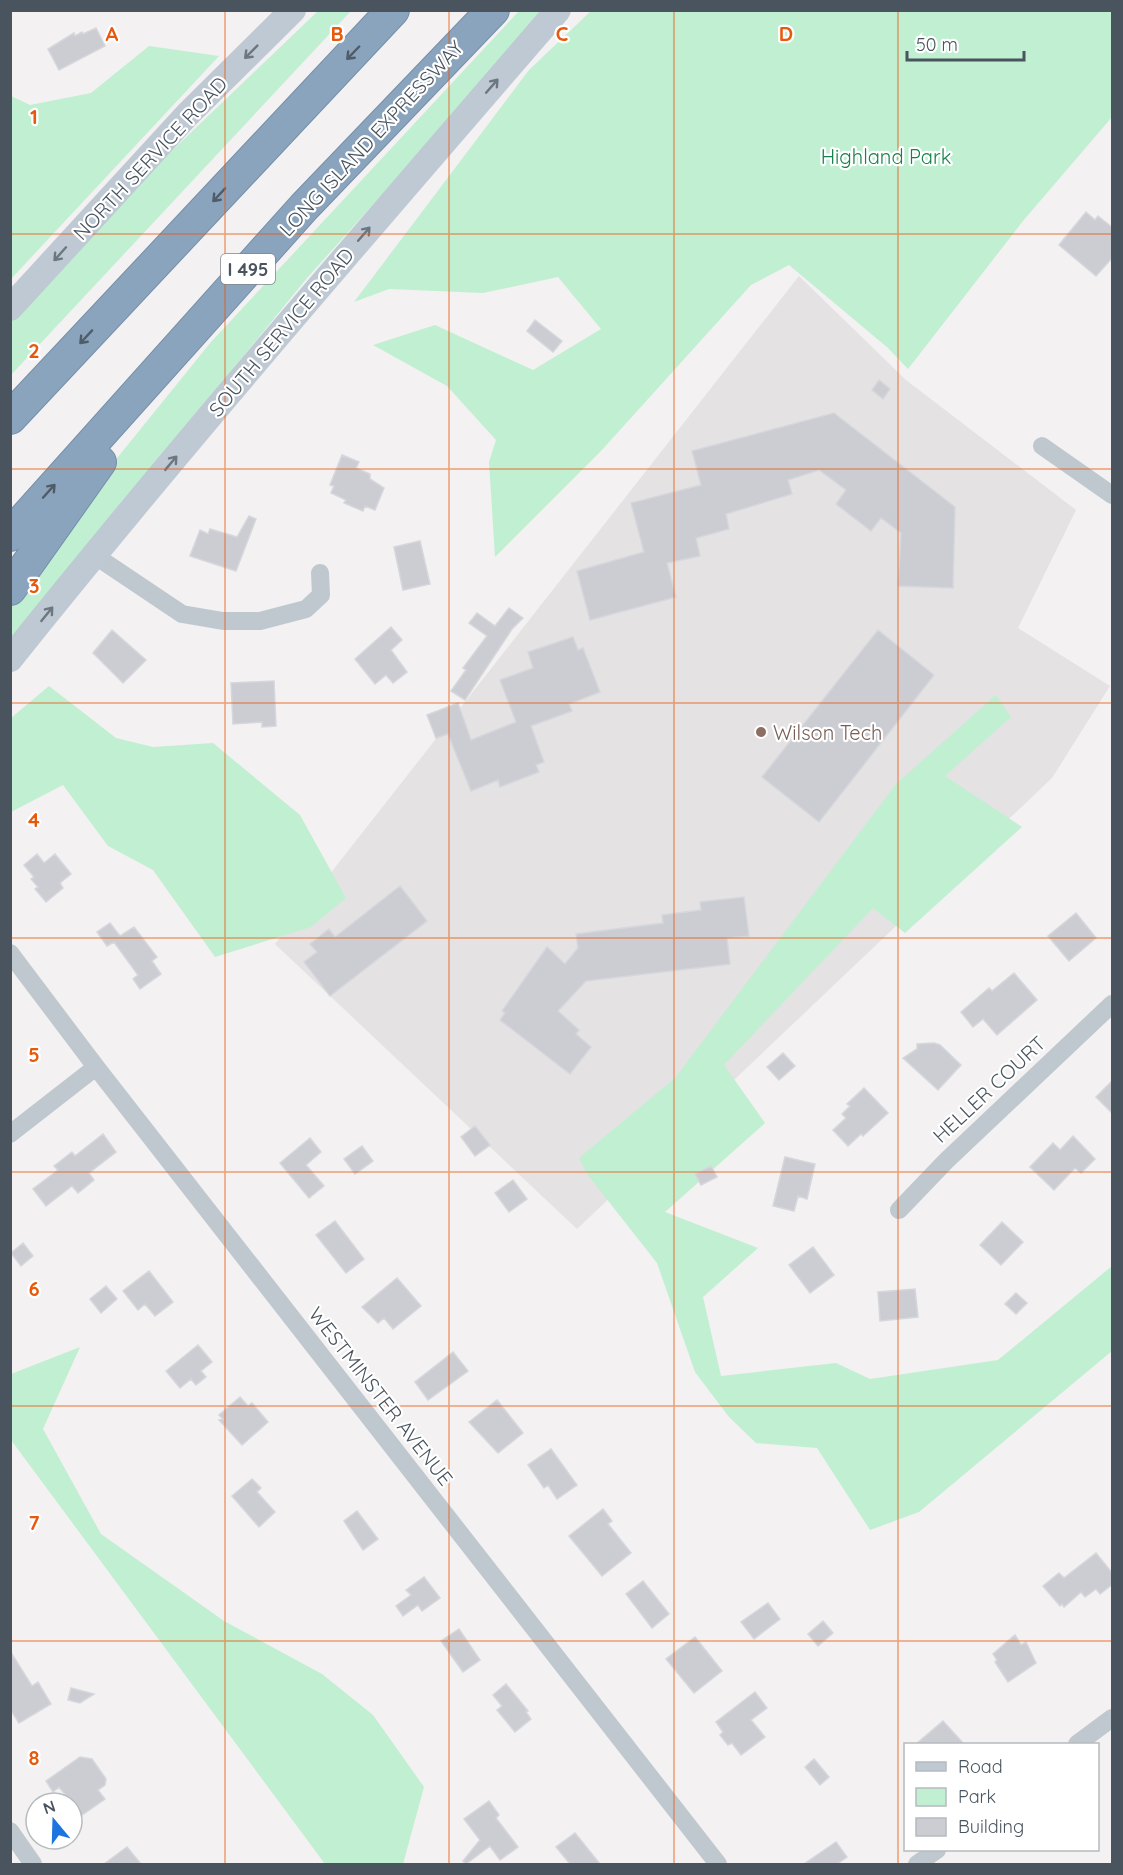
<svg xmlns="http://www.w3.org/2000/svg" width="1123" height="1875" font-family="Quicksand,sans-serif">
	<rect width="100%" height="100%" fill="#f3f1f1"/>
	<path fill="#e4e2e3" d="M799,276L906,380L1076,510L1018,628L1110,686L1052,778L577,1229L275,944Z"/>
	<path fill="#c1efd2" d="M592,10L1112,11V117L1023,221L908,369L888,348L789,265L751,285L601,451L495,557L489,462L496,440L447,386L373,345L435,325L533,370L601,329L558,277L483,293L389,289L354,302L529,70Z
		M318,11H351L11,375V318L92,227Z
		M519,11H547L307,278L11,641V607L88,494L211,342Z
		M149,46L219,56L11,279V96L30,105L91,93Z
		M49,686L116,738L153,747L213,743L300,815L346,898L311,927L215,957L153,870L108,846L63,785L11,812V718Z
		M996,695L1011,717L945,776L1022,827L905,933L873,908L724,1065L765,1123L665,1212L758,1248L703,1297L721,1376L836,1363L870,1379L998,1360L1112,1266V1351L919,1512L870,1530L817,1448L756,1443L729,1417L695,1372L657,1263L587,1174L579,1158L675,1078L896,784Z
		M80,1347L43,1429L101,1534L224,1621L322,1674L373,1715L424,1787L403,1864H325L11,1440V1374Z"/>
	<path fill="#cbcdd3" stroke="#d5d7dc" stroke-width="1.5" d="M96,28L105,46L59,70L48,49L74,33L75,36L82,32L83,34Z
		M1086,212L1095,220L1098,216L1113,228V257L1096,276L1059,245Z
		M535,320L562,341L553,352L527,331Z
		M879,380L890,389L883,399L872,390Z
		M834,413L955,507L953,588L898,586L901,533L881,518L871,531L836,504L846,490L819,470L788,480L792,494L726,514L729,529L696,538L700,556L667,563L676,597L590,620L577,571L644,552L631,503L701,485L692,451Z
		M342,455L359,462L356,468L370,474V479L384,488L375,510L365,506L363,511L344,503L346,500L331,493L334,486L330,485Z
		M249,516L256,519L236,571L190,556L200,530L208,534L210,529L237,537Z
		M420,541L430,584L403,590L394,547Z
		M509,608L523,618L512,629L465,700L451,691L466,670L463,668L487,636L469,623L477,613L495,626Z
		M391,627L402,640L391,650L407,672L393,683L386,675L375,684L355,659Z
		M112,630L146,660L123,683L93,653Z
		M878,630L934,675L819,822L762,777Z
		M573,637L578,650L583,648L600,692L569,704L572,711L531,726L544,762L536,765L539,772L500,787L498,780L471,791L448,734L436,738L427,715L458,703L471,740L516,722L500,680L533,668L528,652Z
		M274,681L276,726L262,727V722L233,724L231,683Z
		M37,854L44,863L55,854L71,874L60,883L63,888L46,902L35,889L38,887L31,879L34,877L24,865Z
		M400,886L427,921L330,996L304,962L317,952L310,944L329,929L335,937Z
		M744,897L749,936L727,938L730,964L586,981L558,1011L579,1030L576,1034L591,1047L570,1074L500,1020L505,1013L502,1011L547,947L565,964L578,948L576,934L663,923L662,915L701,910L700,902Z
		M1076,913L1096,938L1069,961L1048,936Z
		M110,923L120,936L134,927L157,957L152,961L161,974L140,989L133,979L138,975L114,942L107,946L97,932Z
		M1014,973L1037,1000L997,1035L983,1019L973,1027L961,1012L989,988L992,991Z
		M934,1043L940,1045L961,1065L938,1090L903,1058L917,1049V1044Z
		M783,1053L795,1066L779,1080L767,1067Z
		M1113,1080V1114L1096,1097Z
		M864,1088L888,1113L863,1136L861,1134L848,1146L833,1130L846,1118L842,1114L850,1106L847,1104Z
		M475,1126L490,1145L475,1156L461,1137Z
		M103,1134L116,1152L89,1173L94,1180L78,1193L72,1186L46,1206L33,1189L58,1170L54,1166L72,1152L75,1156Z
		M1073,1136L1095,1159L1081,1173L1075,1168L1054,1190L1030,1167L1053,1143L1060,1150Z
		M310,1138L321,1152L306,1165L324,1186L309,1198L280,1163Z
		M362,1146L373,1161L355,1174L344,1159Z
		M785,1157L815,1164L807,1199L798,1196L794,1211L773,1206Z
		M711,1166L717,1177L701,1185L695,1174Z
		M513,1180L527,1199L509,1212L495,1193Z
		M335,1221L364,1259L346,1273L316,1235Z
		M1002,1222L1023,1242L1001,1265L980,1245Z
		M23,1243L33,1256L21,1266L11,1253Z
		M813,1247L834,1275L810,1293L789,1265Z
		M149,1271L173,1302L155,1316L145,1304L138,1310L123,1291Z
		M397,1278L421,1306L393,1329L384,1318L378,1323L362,1307Z
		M106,1286L117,1299L101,1313L90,1299Z
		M915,1289L918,1317L880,1321L878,1292Z
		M1016,1293L1027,1303L1016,1314L1005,1304Z
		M198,1345L212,1362L201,1371L206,1377L196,1385L191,1379L180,1388L166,1371Z
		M453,1352L468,1371L428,1400L415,1382Z
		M240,1397L248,1406L252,1403L268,1422L242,1445L219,1420L223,1419L219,1415Z
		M497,1400L523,1433L498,1453L469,1422Z
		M551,1449L577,1485L557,1499L548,1485L544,1488L528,1465Z
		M252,1479L261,1488L257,1492L275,1512L259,1527L232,1496Z
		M603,1509L612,1521L608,1524L631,1553L602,1576L569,1536Z
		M357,1511L378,1539L363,1550L344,1521Z
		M1096,1553L1113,1574V1584L1100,1594L1096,1589L1085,1597L1081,1592L1064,1607L1062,1604L1060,1606L1043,1586L1059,1573L1064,1578Z
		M424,1577L440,1598L422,1611L418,1605L403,1616L396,1606L411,1595L406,1590Z
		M643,1581L669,1614L652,1628L626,1594Z
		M768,1603L780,1619L754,1639L741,1622Z
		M823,1621L833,1633L818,1646L808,1634Z
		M459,1629L480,1660L463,1672L441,1641Z
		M1015,1635L1021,1645L1026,1642L1036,1663L1008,1682L995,1662L997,1660L993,1654Z
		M695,1637L722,1671L694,1693L666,1659Z
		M10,1651L32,1686L38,1682L51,1704L19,1723L10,1709Z
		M506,1684L528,1711L526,1712L531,1719L515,1732L497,1710L502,1706L493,1695Z
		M71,1688L94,1694L80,1703L68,1700Z
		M755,1692L767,1708L751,1720L765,1737L741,1755L732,1743L728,1745L720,1735L723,1732L716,1722Z
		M943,1721L964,1744H916Z
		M80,1757L92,1759L106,1779L105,1785L98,1790L105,1799L72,1822V1803L59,1787L53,1792L46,1781Z
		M814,1759L829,1777L820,1785L805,1767Z
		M489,1801L499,1815L496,1818L518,1847L500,1860L490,1846L466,1864L463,1861L480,1840L464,1819Z
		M575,1833L600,1864H570L556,1847Z
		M836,1842L847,1857L837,1864H804Z
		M127,1847L141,1864H104Z"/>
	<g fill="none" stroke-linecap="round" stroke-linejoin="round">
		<g stroke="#758faa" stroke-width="34">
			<path id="highway" d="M10,418L393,10
				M10,535L304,207L493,10
				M10,589L100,462"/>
		</g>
		<path stroke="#bfc8cf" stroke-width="18" d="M1042,446L1112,495
			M94,555L182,614L223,621H260L306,609L321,595L320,573
			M10,953L96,1067L718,1864
			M10,1134L96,1067
			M899,1210L946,1161L1112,1004
			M1077,1744L1112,1718
			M10,1831L33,1864
			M917,1864L937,1850"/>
		<path stroke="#bfc9d4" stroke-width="26" d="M10,308L187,115L293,10
			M10,659C187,438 373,224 558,10"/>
		<use href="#highway" stroke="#8aa4be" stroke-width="32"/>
	</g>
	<defs><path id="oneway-shaft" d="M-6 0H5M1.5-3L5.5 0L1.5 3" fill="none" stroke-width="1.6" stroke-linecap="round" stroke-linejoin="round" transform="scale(1.5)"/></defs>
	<g stroke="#6c7781">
		<use href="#oneway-shaft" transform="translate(251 52) rotate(135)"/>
		<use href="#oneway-shaft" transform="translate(492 86) rotate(-49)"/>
		<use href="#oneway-shaft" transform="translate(364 234) rotate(-49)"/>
		<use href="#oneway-shaft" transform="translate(60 254) rotate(132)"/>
		<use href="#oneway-shaft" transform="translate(171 463) rotate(-50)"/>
		<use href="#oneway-shaft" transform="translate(47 614) rotate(-51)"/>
	</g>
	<g stroke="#505c68">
		<use href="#oneway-shaft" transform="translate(353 53) rotate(134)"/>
		<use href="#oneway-shaft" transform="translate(219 195) rotate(133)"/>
		<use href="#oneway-shaft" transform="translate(86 337) rotate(133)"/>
		<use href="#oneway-shaft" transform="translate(49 491) rotate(-48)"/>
	</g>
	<path fill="none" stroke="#e8590c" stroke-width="1.5" stroke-opacity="0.55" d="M225,10V1864M449,10V1864M674,10V1864M898,10V1864M10,234H1112M10,469H1112M10,703H1112M10,938H1112M10,1172H1112M10,1406H1112M10,1641H1112"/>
	<circle fill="#8d6e63" stroke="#fff" stroke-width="2" cx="761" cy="732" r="6"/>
	<g text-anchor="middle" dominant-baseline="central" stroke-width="4.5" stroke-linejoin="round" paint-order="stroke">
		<rect fill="#fff" stroke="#80878e" stroke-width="1.5" x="221" y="254" width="54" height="30" rx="4.5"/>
		<g font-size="18" font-weight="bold" fill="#49545e">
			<text x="248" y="269">I 495</text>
		</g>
		<g font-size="20" fill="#49545e" stroke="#fff">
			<text transform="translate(371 138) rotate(-47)">LONG ISLAND EXPRESSWAY</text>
			<text transform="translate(150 158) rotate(-47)">NORTH SERVICE ROAD</text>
			<text transform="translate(281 332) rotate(-50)">SOUTH SERVICE ROAD</text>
			<text transform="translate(989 1089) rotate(-43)">HELLER COURT</text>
			<text transform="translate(381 1396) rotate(52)">WESTMINSTER AVENUE</text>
		</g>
		<g font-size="20" fill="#19804c" stroke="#fff">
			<text x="886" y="156">Highland Park</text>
		</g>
		<g font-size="20" fill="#785e54" stroke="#fff" text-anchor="start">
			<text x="773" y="732">Wilson Tech</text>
		</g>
	</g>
	<g font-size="20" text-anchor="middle" font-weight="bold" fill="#e8590c" stroke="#fff" stroke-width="4.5" stroke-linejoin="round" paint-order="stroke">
		<text x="112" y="41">A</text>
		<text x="337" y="41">B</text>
		<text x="562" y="41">C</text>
		<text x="786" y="41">D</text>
		<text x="34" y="124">1</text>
		<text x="34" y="358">2</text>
		<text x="34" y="593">3</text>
		<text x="34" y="827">4</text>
		<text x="34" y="1062">5</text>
		<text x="34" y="1296">6</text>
		<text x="34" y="1530">7</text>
		<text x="34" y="1765">8</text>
	</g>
	<rect width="1123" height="1875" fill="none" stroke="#49545e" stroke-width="24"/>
	<rect x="904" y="1743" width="195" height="108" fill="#ffffff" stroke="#b6bbbf" stroke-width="1.5"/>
	<rect x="916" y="1762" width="30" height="9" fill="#bfc9d4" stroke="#b6bbbf" stroke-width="1.5"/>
	<text x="958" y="1773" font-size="18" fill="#49545e">Road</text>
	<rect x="916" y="1788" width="30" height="18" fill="#c1efd2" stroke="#b6bbbf" stroke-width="1.5"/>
	<text x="958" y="1803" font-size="18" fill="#49545e">Park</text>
	<rect x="916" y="1818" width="30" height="18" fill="#cbcdd3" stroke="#b6bbbf" stroke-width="1.5"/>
	<text x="958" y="1833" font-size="18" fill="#49545e">Building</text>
	<g transform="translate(54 1821) rotate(341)"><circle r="28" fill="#ffffff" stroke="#b6bbbf" stroke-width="1.5"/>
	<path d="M0-4.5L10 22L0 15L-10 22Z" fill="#1d74e1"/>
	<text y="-9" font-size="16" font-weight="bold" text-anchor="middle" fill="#49545e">N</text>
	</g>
	<path d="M907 51v9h117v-9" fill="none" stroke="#49545e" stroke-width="3"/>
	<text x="916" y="51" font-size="18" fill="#49545e" stroke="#ffffff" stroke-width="4.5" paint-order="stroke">50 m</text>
</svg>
